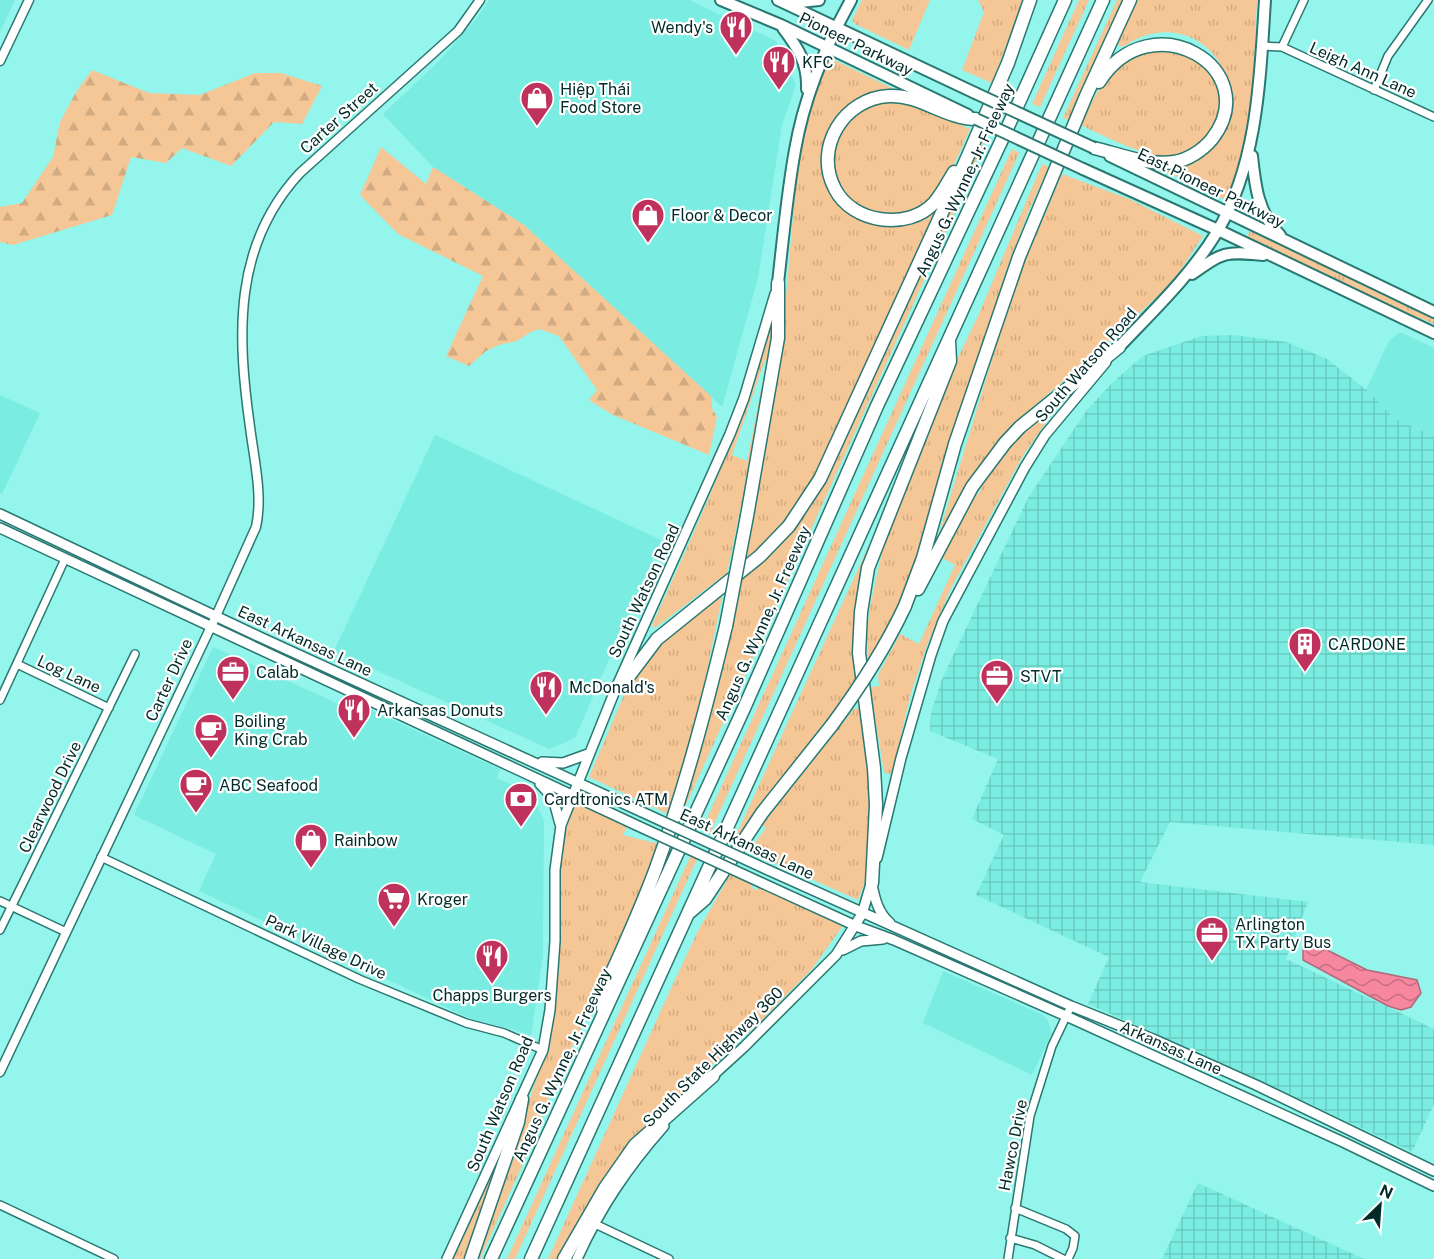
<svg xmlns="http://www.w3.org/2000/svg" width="1434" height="1259" font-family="'Public Sans',sans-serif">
	<defs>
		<pattern id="industrial-grid" width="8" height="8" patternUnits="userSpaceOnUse" patternTransform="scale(1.5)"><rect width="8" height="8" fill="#7bece1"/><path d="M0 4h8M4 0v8" fill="none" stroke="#69cbc1"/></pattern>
		<pattern id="grass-tufts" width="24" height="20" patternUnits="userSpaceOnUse" patternTransform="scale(1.5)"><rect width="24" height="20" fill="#f6c796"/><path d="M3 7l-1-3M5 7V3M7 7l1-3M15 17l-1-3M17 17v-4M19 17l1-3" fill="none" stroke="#d1ab81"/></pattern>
		<pattern id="forest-firs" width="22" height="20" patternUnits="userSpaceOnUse" patternTransform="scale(1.5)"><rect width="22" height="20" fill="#f6c796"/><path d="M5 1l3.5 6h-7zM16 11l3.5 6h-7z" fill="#d1ab81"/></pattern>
		<pattern id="water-waves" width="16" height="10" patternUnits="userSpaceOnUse" patternTransform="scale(1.5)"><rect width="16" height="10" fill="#f7869f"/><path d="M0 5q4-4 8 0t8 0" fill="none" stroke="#c66e82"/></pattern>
	</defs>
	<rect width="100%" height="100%" fill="#93f5eb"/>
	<path fill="#7bece1" d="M0,0H15L0,32Z
		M489,0H689L776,41L796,85L782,125L758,278L722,407L524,225L433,167L383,114L439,61L477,18Z
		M1400,332L1434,348V436L1395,419L1366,390L1389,341Z
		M0,395L40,413L2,494L0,493Z
		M435,435L661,540L575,738L549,749L334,651Z
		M213,647L343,706L347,699L500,769L497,778L531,793L544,821L543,955L531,1036L514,1030L469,1018L199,891L216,854L134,815Z
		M943,971L1043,1015L1048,1021L1052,1033L1032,1075L923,1023Z"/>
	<path fill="url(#industrial-grid)" d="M1234,335L1286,342L1327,359L1369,392L1395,419L1434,436V845L1170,822L1140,882L1308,902L1286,959L1434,1029V1104L1412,1152L1251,1076L1088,1004L1109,957L976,895L1004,835L972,819L998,759L930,731L931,713L942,679L1028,498L1087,410L1112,383L1143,356L1201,336Z
		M1198,1183L1364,1259H1162Z"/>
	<path fill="url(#grass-tufts)" fill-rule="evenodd" d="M862,0H930L909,50L855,24L852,20Z
		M978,0H1022L1017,18L992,83L962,70L984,12Z
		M1079,0H1089L1040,107L1032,104Z
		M1117,0H1125L1071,121L1063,118Z
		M1135,0H1257C1254,54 1255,154 1226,200L1157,167C1167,165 1180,165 1189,160C1198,156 1207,140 1213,132C1218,126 1227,118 1230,111C1233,101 1230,88 1227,79C1211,32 1162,19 1123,47L1115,43Z
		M1140,46L1197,52C1204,62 1218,76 1220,87C1225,120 1201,158 1164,157C1143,155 1101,135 1081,125L1095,96L1108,76Z
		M828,57L892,88L891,91C868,94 833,104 829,133C826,149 829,168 830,185L881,222L932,208L938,210C913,264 889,318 864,372C831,443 805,512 743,563L765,452L762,451L783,330L798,161L814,96Z
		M901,100L943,116L970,129C959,153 949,181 929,200C882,243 810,187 839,131C842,126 848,122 852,118C858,113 866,103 874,101C882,100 892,101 901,100Z
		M981,137L985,139L955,212L685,807L682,806L740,577L804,512Z
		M1012,149L1019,153L988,222L710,833L702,829Z
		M1042,164L1049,167L1029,210L1007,268L954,437L914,571L890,625L868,661L867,632L870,607L884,543L954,366L978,316Z
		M1062,174L1129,199L1203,236L1180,271L1161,293L1096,353L1027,412L997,443L971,478L938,537L1014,287Z
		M1251,229L1434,315V324L1403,311L1247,237Z
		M773,312H776L766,385L727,573L655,628L652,625C699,522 745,423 773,312ZM765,360H767L747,461L732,455Z
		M1056,401L1059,404L1024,454L951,588L927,645L911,693L892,773L888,774L884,771L870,687L879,686L878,675L900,634L919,644L955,565L942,558L975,497L981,490L980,488L1016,440Z
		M870,543L866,558L857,680L789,768L741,836L737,833Z
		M723,592L693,739L670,815L589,777L633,674L662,639Z
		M860,708L873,783L867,877L858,900L771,861L774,853H768L764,857L749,851L766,828L762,825L854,709Z
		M575,802L628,825L623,835L659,844L628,924L550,1095L521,1168L480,1259H475L550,1039L557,993L560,868L565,833Z
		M691,855L698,857L515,1259H507Z
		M731,873L751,883L752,887L756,891L760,885L841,923L842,927L812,969L757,1025L706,1070L658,1117L560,1259H548L673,984L698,931Z
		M503,1149L468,1259H453Z"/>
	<path fill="url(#forest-firs)" d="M92,70L149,93L200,95L255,73H281L322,86L302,124L274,122L231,166L182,148L166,163L131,157L112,215L13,245L0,242V207L22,203L53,157L60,122L76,92Z
		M381,147L426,184L433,167L524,225L712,397V408L717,417L709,455L611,414L589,400L597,390L559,336L539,329L529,333L517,341L499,345L486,351L469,366L446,356L483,276L398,234L360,195Z"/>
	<path fill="url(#water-waves)" stroke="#ad6b7b" stroke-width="1.5" d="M1315,944L1367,970L1417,980L1421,993L1411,1007L1401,1010L1388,1006L1303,960V948Z"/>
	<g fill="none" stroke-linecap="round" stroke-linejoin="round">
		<g stroke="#2a7871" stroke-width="10">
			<path id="minor" d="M1262,46L1282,47L1434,117
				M1282,47L1304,0
				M1374,90L1388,56L1428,0
				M17,664L109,708
				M0,700L65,559
				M101,857L359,979L466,1023L504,1033L543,1050
				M0,901L66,932
				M0,930L135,654
				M0,1205L114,1259
				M1015,1208L1066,1229L1075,1236L1073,1248L1068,1259
				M593,1223L669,1259
				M1010,1238L1035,1245L1063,1259
				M1008,1259L1030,1116L1052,1046L1071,1006"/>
		</g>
		<g stroke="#2a7871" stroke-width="11">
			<path id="tertiary" d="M0,61L29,0
				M0,1072L216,616L256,527C263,496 254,459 250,427C237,335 233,245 300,173L458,31L480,0"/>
		</g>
		<g stroke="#2a7871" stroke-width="12">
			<path id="secondary" d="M0,514L262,638L642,812
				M0,528L636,825
				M542,762L563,763L588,754
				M540,784L553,798L560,824
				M877,858L901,758L931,655L943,621L1025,467L1045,435L1106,362
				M768,870L1071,1006L1153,1039L1256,1085L1434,1171
				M762,883L856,926L894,940L1066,1016L1343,1142L1434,1186
				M872,885C875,899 878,913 890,923
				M843,950L861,941L883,939
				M709,1079L744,1047L836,955L862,914L873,877
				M447,1259L543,1050L550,1010L555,941V870L561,825L616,688L730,434L744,398L775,294
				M577,1259C600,1208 627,1168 664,1126"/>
		</g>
		<g stroke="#2a7871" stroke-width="14">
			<path id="primary" d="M721,0L781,25L968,115
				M778,0L975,93
				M790,3L819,0
				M783,28C798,48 808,63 807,89
				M1110,156L1434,312
				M1252,156C1255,185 1258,214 1280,235
				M1083,169L1218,230L1434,333
				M1192,274C1223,252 1225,251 1263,255
				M778,283C783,239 787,194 795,150C804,97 825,47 851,0
				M1119,347C1154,310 1191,275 1217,232C1258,163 1260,78 1265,0"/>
		</g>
		<g stroke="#2a7871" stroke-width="15">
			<path id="motorway" d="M1094,148C1119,154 1148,166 1174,162C1188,160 1203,150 1212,139C1266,69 1151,0 1099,82
				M954,172C948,182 942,194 934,203C908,231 852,223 835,189C813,148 844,98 889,96C920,94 945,119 976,119
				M747,516L778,338V283
				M918,589L972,487L1005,443L1020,427L1119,347
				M905,606L923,558L955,444L1019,257L1086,96L1130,0
				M616,688L623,684L657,639L760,556L789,526L820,479L967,158L1008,63L1030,0
				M872,883L876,805L874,768L859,653L861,612L868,568L950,361L949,341
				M690,912L705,899L762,813L832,725
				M603,1009L604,990C622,950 641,909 656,868C685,789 706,708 726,626
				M471,1259L518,1122L522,1099
				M491,1259L745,706L877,406L1006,131L1065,0
				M531,1259L1103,0
				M564,1259L605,1188L635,1145L713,1076"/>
		</g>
		<use href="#minor" stroke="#fff" stroke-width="7"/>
		<use href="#tertiary" stroke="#fff" stroke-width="8"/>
		<use href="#secondary" stroke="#fff" stroke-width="9"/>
		<use href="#primary" stroke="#fff" stroke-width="10"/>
		<use href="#motorway" stroke="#fff" stroke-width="12"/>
		<g stroke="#2a7871" stroke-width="12" stroke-linecap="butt">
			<path id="secondary-bridge" d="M642,812L768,870
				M636,825L762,883"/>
		</g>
		<g stroke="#2a7871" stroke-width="14" stroke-linecap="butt">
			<path id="primary-bridge" d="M975,93L1094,148
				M976,119L1083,169"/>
		</g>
		<g stroke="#2a7871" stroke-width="15" stroke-linecap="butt">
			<path id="motorway-bridge" d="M726,626L747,516
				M832,725C860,687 885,649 905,606"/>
		</g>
		<use href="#secondary-bridge" stroke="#fff" stroke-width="9"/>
		<use href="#primary-bridge" stroke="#fff" stroke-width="10"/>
		<use href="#motorway-bridge" stroke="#fff" stroke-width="12"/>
	</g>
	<defs>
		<g id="restaurant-pin" transform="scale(1.725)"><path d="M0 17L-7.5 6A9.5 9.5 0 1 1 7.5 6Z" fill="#c0325e" stroke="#fff"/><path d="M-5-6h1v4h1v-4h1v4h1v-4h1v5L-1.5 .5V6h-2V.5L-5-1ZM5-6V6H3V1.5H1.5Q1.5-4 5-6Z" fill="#fff"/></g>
		<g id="shop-pin" transform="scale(1.725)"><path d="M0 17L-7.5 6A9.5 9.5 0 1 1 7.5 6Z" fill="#c0325e" stroke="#fff"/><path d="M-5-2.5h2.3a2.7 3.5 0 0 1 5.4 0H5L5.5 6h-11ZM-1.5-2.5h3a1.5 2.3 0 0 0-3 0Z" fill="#fff"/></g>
		<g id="building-pin" transform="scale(1.725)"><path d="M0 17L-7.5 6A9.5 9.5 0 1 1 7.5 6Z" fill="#c0325e" stroke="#fff"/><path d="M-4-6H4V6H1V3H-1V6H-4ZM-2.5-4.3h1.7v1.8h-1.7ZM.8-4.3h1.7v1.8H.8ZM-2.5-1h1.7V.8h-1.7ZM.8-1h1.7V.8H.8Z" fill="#fff"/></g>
		<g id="office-pin" transform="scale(1.725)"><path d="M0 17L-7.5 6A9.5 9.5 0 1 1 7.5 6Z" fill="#c0325e" stroke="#fff"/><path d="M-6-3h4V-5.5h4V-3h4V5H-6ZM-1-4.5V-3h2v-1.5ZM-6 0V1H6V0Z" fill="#fff"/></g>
		<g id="cafe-pin" transform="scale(1.725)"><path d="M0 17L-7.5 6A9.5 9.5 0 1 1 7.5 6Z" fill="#c0325e" stroke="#fff"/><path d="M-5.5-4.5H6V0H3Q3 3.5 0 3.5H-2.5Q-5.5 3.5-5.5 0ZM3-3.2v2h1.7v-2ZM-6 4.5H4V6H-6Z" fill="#fff"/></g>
		<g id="bank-pin" transform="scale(1.725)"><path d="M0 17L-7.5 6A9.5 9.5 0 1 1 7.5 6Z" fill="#c0325e" stroke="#fff"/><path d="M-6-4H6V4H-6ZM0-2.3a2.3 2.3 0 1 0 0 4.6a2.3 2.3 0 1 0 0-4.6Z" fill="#fff"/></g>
		<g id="supermarket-pin" transform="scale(1.725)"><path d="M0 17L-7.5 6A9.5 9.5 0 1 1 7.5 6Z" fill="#c0325e" stroke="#fff"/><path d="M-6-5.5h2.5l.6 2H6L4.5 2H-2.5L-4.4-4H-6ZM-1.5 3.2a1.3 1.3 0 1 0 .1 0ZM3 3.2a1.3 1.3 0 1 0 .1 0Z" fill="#fff"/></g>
	</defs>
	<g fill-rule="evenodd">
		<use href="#restaurant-pin" x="736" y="27"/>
		<use href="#restaurant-pin" x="779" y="62"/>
		<use href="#shop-pin" x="537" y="98"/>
		<use href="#shop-pin" x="648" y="215"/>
		<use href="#building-pin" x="1305" y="644"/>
		<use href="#office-pin" x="233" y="672"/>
		<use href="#office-pin" x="997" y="676"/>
		<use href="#restaurant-pin" x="546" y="687"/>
		<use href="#restaurant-pin" x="354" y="710"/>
		<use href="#cafe-pin" x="211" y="730"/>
		<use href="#cafe-pin" x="196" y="785"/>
		<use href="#bank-pin" x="521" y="799"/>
		<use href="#shop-pin" x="311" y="840"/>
		<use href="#supermarket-pin" x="394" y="899"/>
		<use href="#office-pin" x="1212" y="933"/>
		<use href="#restaurant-pin" x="492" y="956"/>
	</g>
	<g text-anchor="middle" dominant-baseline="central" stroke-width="4.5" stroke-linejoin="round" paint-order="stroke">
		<g font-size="16" fill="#002b28" stroke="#fff" text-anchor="start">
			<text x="713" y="27" text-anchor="end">Wendy's</text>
			<text x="802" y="62">KFC</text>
			<text x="560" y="89">Hiệp Thái<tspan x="560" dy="18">Food Store</tspan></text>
			<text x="671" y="215">Floor &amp; Decor</text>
			<text x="1328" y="644">CARDONE</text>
			<text x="256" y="672">Calab</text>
			<text x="1020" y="676">STVT</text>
			<text x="569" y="687">McDonald's</text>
			<text x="377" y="710">Arkansas Donuts</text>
			<text x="234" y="721">Boiling<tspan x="234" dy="18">King Crab</tspan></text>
			<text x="219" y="785">ABC Seafood</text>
			<text x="544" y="799">Cardtronics ATM</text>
			<text x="334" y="840">Rainbow</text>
			<text x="417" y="899">Kroger</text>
			<text x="1235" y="924">Arlington<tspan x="1235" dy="18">TX Party Bus</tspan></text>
			<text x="492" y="995" text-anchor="middle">Chapps Burgers</text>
		</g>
		<g font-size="16" fill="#002b28" stroke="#fff">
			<text transform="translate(856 44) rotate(26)">Pioneer Parkway</text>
			<text transform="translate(1363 70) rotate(24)">Leigh Ann Lane</text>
			<text transform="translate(339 118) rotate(-42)">Carter Street</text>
			<text transform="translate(965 180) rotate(-65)">Angus G. Wynne, Jr. Freeway</text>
			<text transform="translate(1211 188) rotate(26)">East Pioneer Parkway</text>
			<text transform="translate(1086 365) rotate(-49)">South Watson Road</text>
			<text transform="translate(644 591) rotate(-65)">South Watson Road</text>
			<text transform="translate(763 623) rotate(-66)">Angus G. Wynne, Jr. Freeway</text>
			<text transform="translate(305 641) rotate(25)">East Arkansas Lane</text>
			<text transform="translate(69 674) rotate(25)">Log Lane</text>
			<text transform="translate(169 680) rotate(-65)">Carter Drive</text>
			<text transform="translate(50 797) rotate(-64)">Clearwood Drive</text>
			<text transform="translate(747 844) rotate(25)">East Arkansas Lane</text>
			<text transform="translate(326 947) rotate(25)">Park Village Drive</text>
			<text transform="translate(1171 1048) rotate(24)">Arkansas Lane</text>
			<text transform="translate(713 1057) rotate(-45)">South State Highway 360</text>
			<text transform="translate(562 1065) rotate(-65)">Angus G. Wynne, Jr. Freeway</text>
			<text transform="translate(500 1104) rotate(-67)">South Watson Road</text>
			<text transform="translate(1013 1145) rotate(-79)">Hawco Drive</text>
		</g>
	</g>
	<g transform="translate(1380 1205) rotate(25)" stroke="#ffffff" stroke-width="4.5" paint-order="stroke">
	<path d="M0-4.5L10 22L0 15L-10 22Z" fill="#002b28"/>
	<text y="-9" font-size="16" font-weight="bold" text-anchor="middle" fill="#002b28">N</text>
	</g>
</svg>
